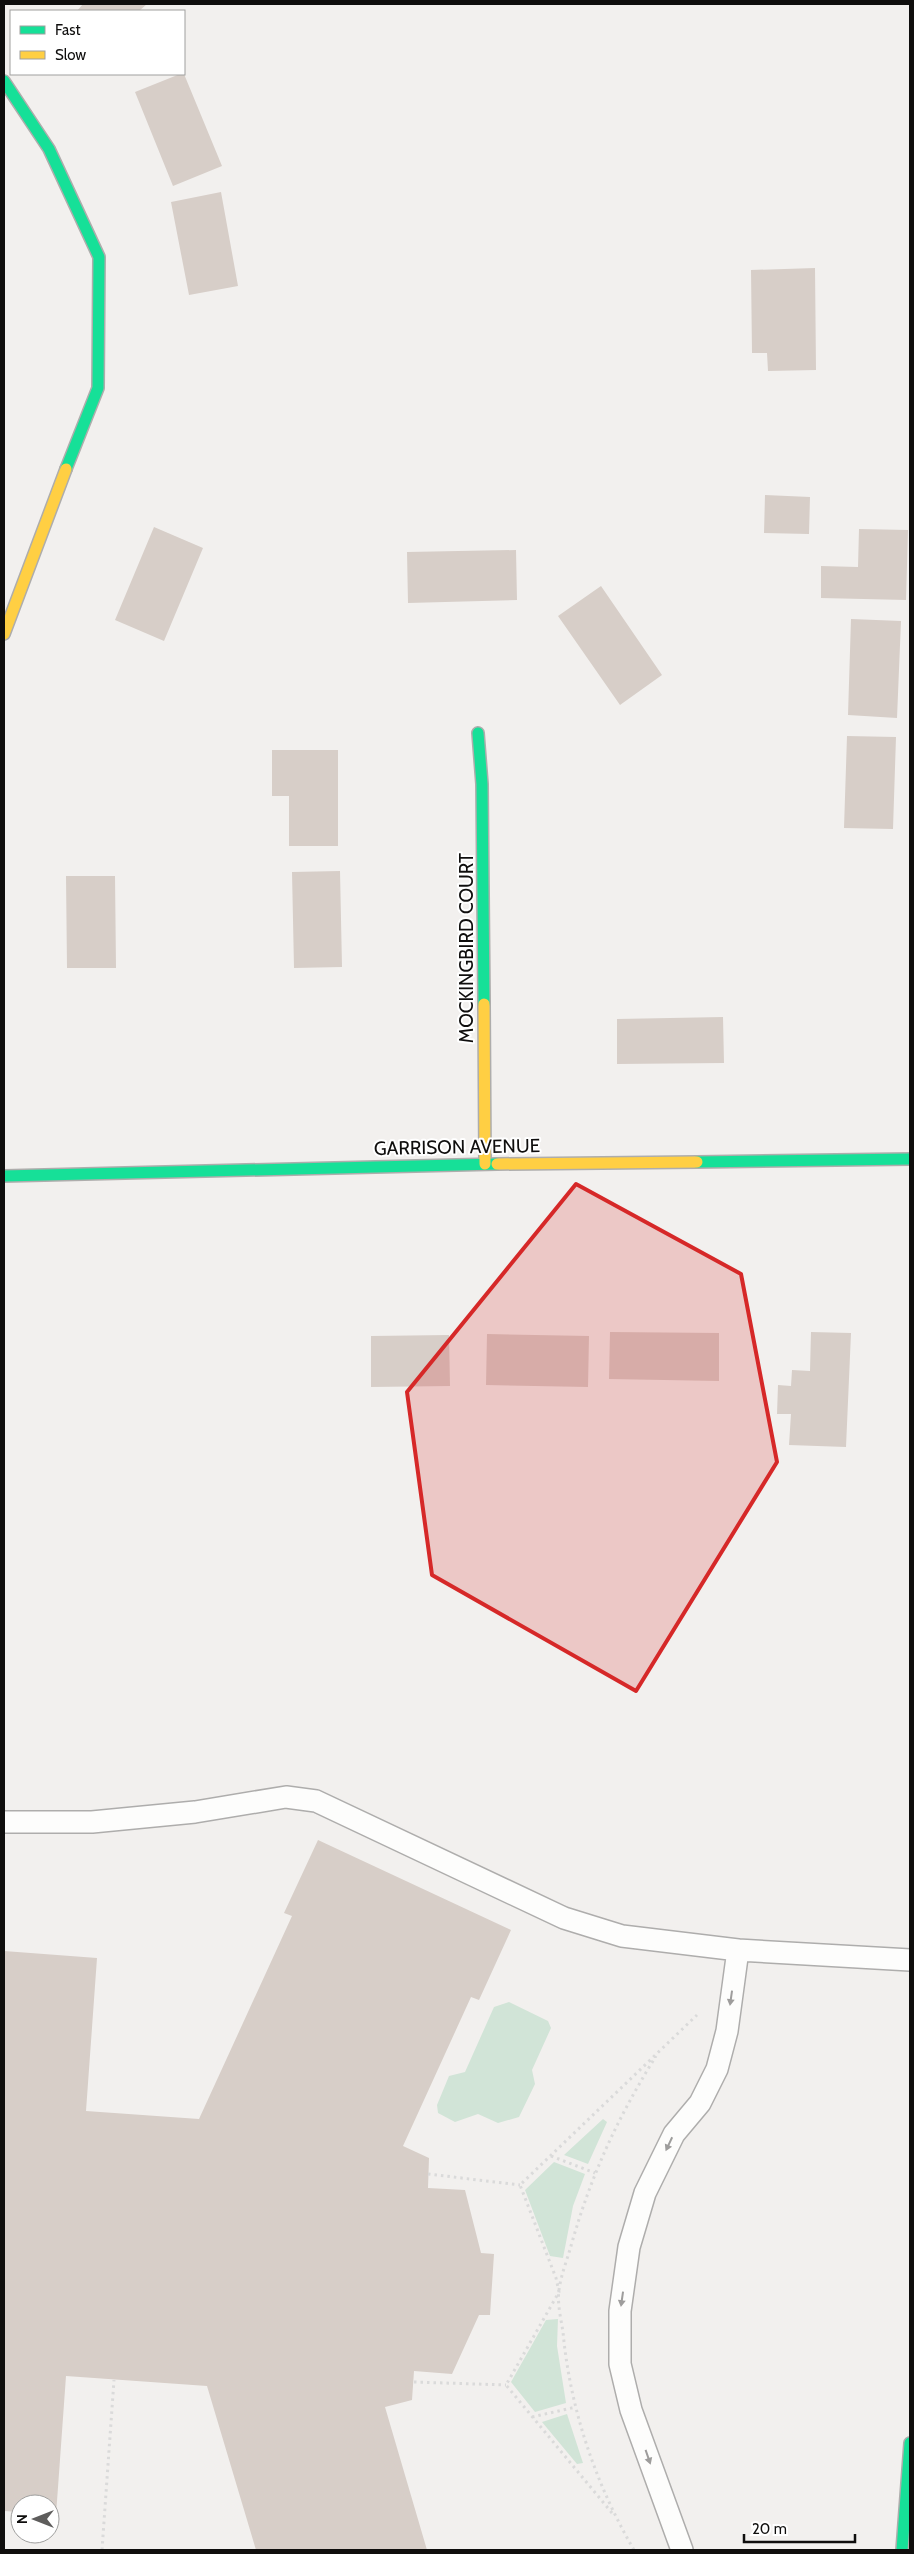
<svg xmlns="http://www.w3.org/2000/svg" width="914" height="2554" font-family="Cabin,sans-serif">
	<rect width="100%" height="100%" fill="#f2f0ee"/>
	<path fill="#d1e4d7" d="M509,2002L548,2021L551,2028L532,2070L535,2084L519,2117L498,2123L478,2114L455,2122L438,2113L437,2105L449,2076L465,2072L494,2007Z
		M603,2119L607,2122L588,2164L564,2155Z
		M554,2162L585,2174L573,2206L563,2258L550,2256L525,2190Z
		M558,2319L557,2346L566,2403L535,2412L511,2382L546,2320Z
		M567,2414L583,2463L577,2464L542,2422Z"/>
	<path fill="#d7cec8" d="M83,4H147L139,11H77Z
		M180,74H184L222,166L173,186L135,92Z
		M221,192L238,286L189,295L171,202Z
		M815,268L816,370L768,371L767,353H752L751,270Z
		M765,495L810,497L809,534L764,533Z
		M154,527L203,548L164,641L115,620Z
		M859,529L908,530L906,600L821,598V566L858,567Z
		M516,550L517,600L408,603L407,552Z
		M601,586L662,675L620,705L558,616Z
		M851,619L901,621L897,718L848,715Z
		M847,736L896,737L893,829L844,828Z
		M272,750H338V846H289V796H272Z
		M340,871L342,967L294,968L292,872Z
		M66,876H115L116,968H67Z
		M723,1017L724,1063L617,1064V1019Z
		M610,1332L719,1333V1381L609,1379Z
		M811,1332L851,1333L846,1447L789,1445L791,1414H777L778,1385L791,1386L792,1370L810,1371Z
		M487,1334L589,1336L588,1387L486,1385Z
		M449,1335L450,1386L371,1387V1336Z
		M318,1840L511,1930L479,2000L471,1997L403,2146L429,2158L428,2188L465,2190L481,2253L494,2254L490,2315H479L452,2374L414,2371L412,2400L385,2407L427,2550H256L207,2386L66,2376L56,2515H50V2504H20V2512L4,2511V1951L97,1958L86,2111L199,2119L292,1916L284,1913Z"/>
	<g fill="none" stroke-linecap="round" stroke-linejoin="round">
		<g stroke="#aeadac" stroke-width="24">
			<path id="lane" d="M4,1822H92L195,1812L286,1797L316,1801L564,1918L622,1936L738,1950L910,1960
				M682,2550L631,2410L620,2364V2311L629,2247L645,2193L674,2134L700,2103L717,2069L727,2031L738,1950"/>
		</g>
		<g stroke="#aeadac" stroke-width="14">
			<path id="fast" d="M4,81L49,149L99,257L98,388L66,469
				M478,733L482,784L484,1004
				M697,1162L910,1159
				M4,1176L497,1164
				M902,2550L910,2443"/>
		</g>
		<g stroke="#aeadac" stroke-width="14">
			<path id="slow" d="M4,634L66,469
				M484,1004L485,1164
				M497,1164L697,1162"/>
		</g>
		<path stroke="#dadada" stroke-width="3" stroke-dasharray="2.5 4" stroke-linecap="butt" d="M551,2156L595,2173
			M428,2174L520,2185
			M414,2382L506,2385
			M532,2417L576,2407
			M612,2513L506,2385L559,2292L556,2278L520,2185L697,2015
			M102,2550L114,2380
			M634,2550C595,2483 570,2408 563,2332C561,2319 557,2303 559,2290C561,2275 567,2260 571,2246C591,2175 617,2119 656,2056"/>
		<use href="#lane" stroke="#fdfdfc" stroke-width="21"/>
		<use href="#fast" stroke="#16e098" stroke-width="11"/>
		<use href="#slow" stroke="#ffcf43" stroke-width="11"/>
	</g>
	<defs><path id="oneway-solid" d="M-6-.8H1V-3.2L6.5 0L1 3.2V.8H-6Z" transform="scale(1.25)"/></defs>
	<g fill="#9e9d9c">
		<use href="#oneway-solid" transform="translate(731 1998) rotate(98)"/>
		<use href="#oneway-solid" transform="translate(669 2144) rotate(115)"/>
		<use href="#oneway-solid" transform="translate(622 2299) rotate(98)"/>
		<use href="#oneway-solid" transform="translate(648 2457) rotate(71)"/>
	</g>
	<path fill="#d62828" fill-opacity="0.2" stroke="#d62828" stroke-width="4" stroke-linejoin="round" d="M576,1184L741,1274L777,1462L636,1691L432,1575L407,1392Z"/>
	<g text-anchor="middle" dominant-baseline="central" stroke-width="4" stroke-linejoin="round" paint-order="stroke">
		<g font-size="19" fill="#0f0e0d" stroke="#fff">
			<text transform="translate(466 948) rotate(-90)">MOCKINGBIRD COURT</text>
			<text transform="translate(457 1147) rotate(-1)">GARRISON AVENUE</text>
		</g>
	</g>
	<rect width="914" height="2554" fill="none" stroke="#0f0e0d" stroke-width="10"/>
	<rect x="10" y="10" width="175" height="65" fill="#ffffff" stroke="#9f9f9e"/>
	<rect x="20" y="26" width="25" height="8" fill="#16e098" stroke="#9f9f9e"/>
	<text x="55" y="35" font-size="15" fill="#0f0e0d">Fast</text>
	<rect x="20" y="51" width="25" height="8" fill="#ffcf43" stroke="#9f9f9e"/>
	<text x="55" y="60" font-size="15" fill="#0f0e0d">Slow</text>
	<g transform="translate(35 2519) rotate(270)"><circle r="24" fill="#ffffff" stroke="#9f9f9e"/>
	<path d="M0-4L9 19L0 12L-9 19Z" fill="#5e5d5c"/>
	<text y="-8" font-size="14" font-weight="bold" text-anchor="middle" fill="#0f0e0d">N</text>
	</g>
	<path d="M744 2534v8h111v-8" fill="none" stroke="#0f0e0d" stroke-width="2.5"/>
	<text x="752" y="2534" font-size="15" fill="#0f0e0d" stroke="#ffffff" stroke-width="4" paint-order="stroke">20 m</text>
</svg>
